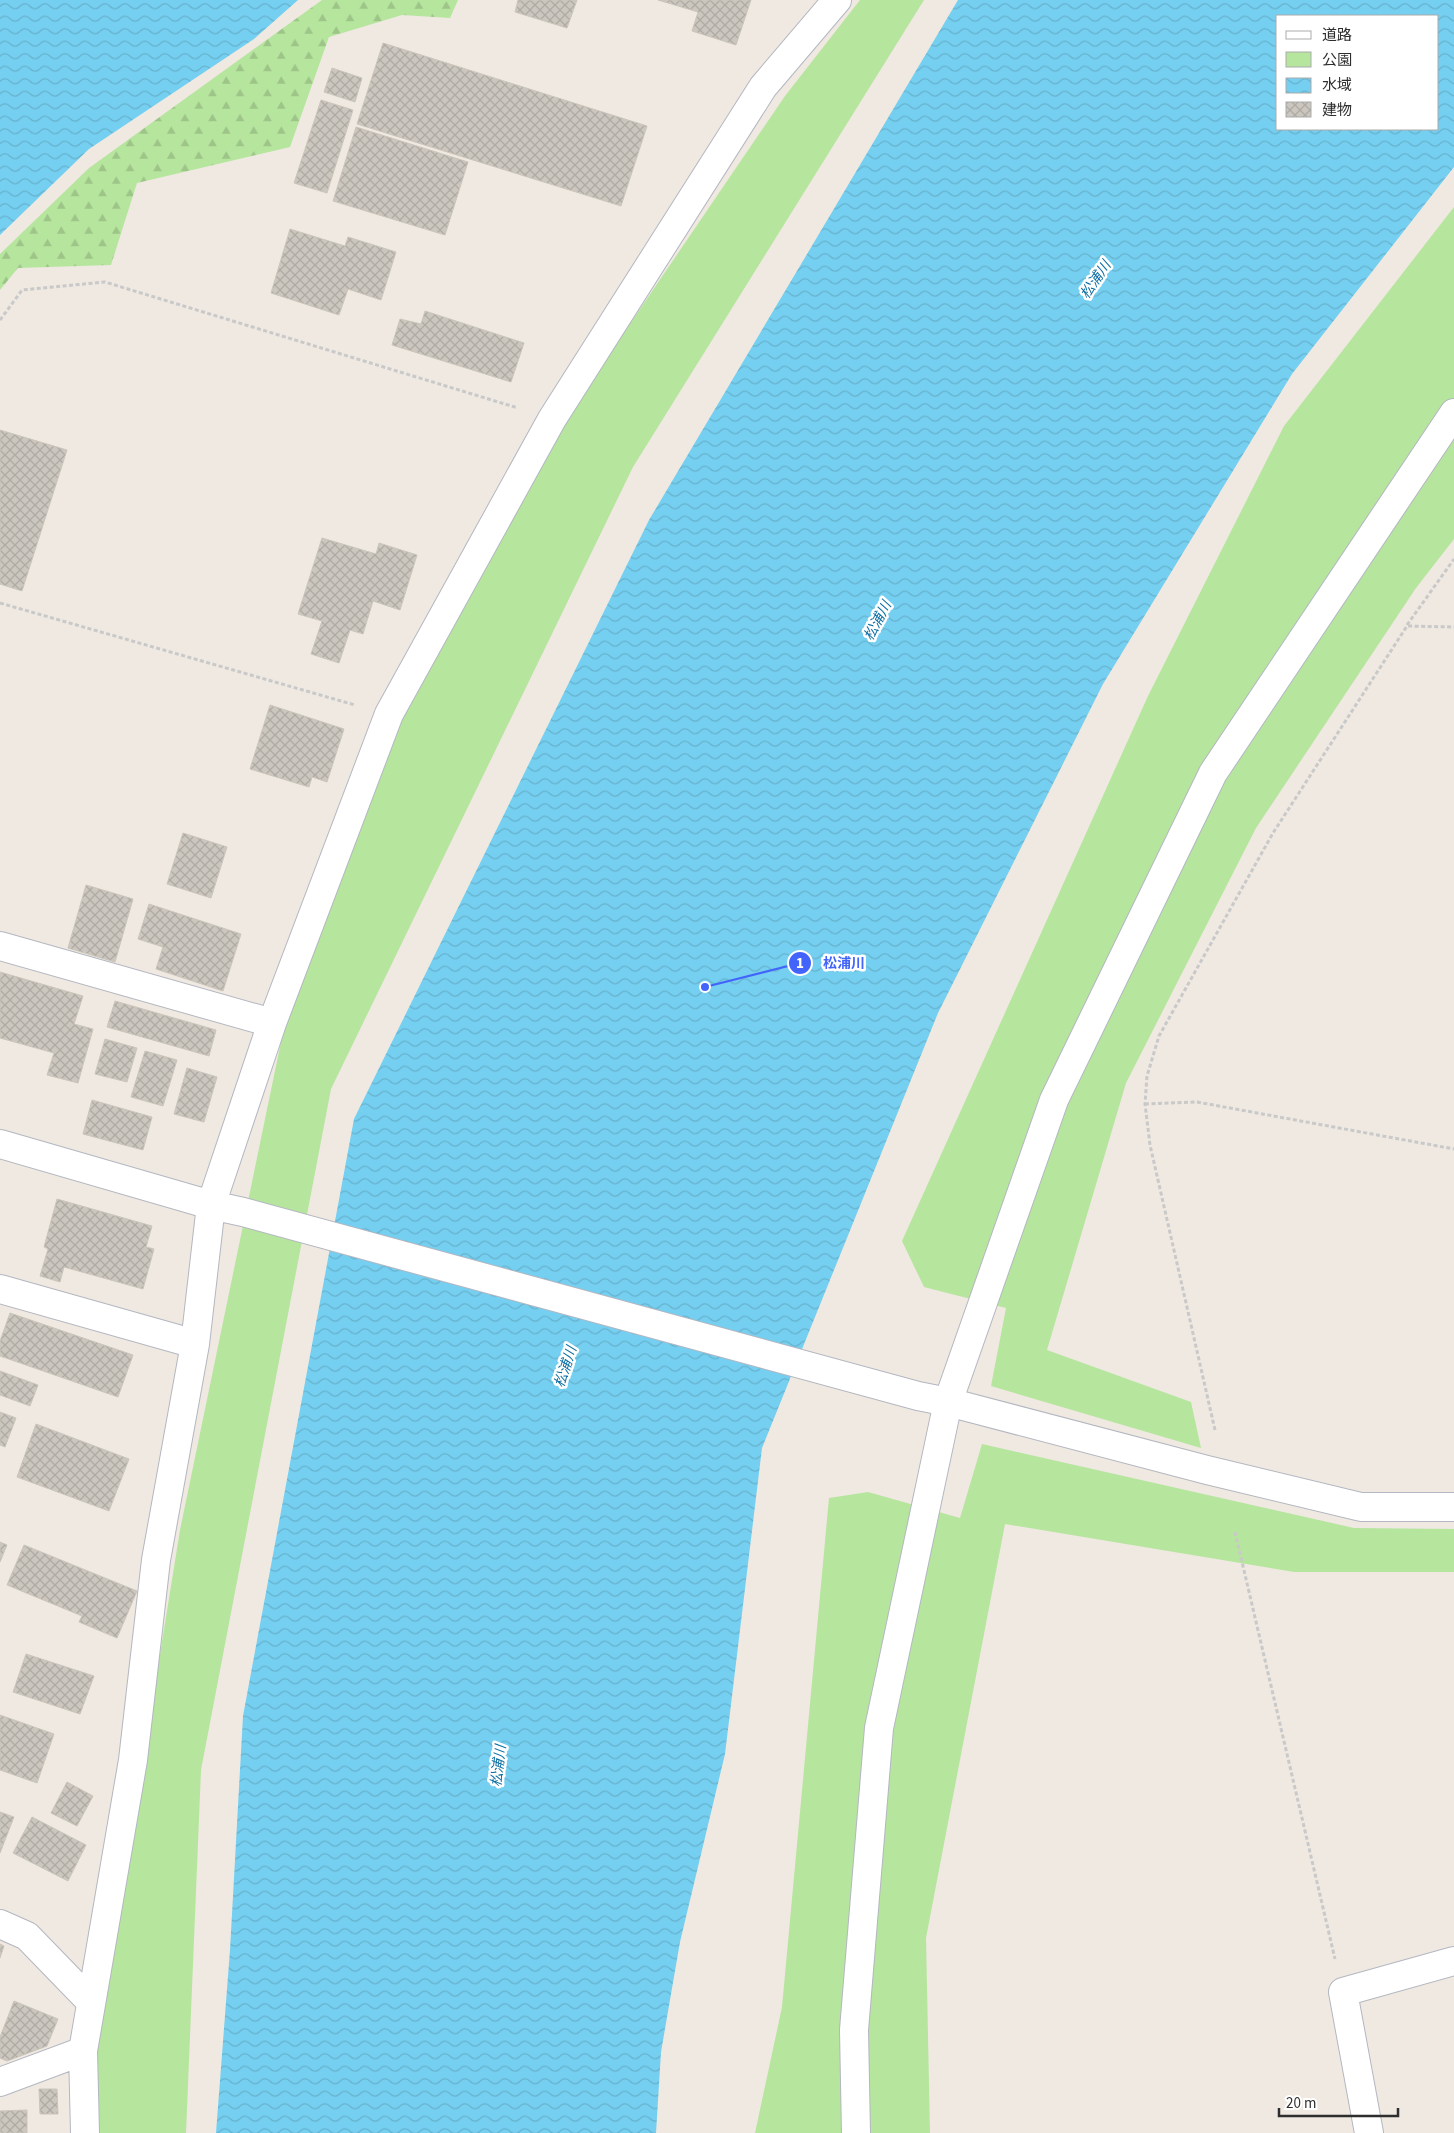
<svg xmlns="http://www.w3.org/2000/svg" width="1454" height="2133" font-family="'Source Sans 3','Noto Sans JP',sans-serif">
	<defs>
		<pattern id="forest-firs" width="22" height="20" patternUnits="userSpaceOnUse" patternTransform="scale(1.25)"><rect width="22" height="20" fill="#b6e59e"/><path d="M5 1l3.5 6h-7zM16 11l3.5 6h-7z" fill="#9dc588"/></pattern>
		<pattern id="water-waves" width="16" height="10" patternUnits="userSpaceOnUse" patternTransform="scale(1.25)"><rect width="16" height="10" fill="#75cff0"/><path d="M0 5q4-4 8 0t8 0" fill="none" stroke="#66b2ce"/></pattern>
		<pattern id="building-cross-hatch" width="8" height="8" patternUnits="userSpaceOnUse" patternTransform="scale(1.25)"><rect width="8" height="8" fill="#cbc7bf"/><path d="M0 0l8 8M0 8l8-8" fill="none" stroke="#afaba4"/></pattern>
	</defs>
	<rect width="100%" height="100%" fill="#efe9e1"/>
	<path fill="#b6e59e" d="M860,0H924L633,467L331,1089L201,1770L186,2133H99L96,2052L180,1530L282,1037L400,715L561,425L785,96Z
		M1454,207V539L1416,588L1256,828L1126,1083L1047,1350L1191,1402L1201,1448L991,1386L1006,1308L924,1287L902,1241L1148,696L1284,426Z
		M982,1444L1354,1528L1454,1529V1572H1294L1005,1524L926,1938L930,2133H755L782,2007L829,1498L868,1492L960,1518Z"/>
	<path fill="url(#forest-firs)" d="M322,0H458L450,18L402,15L329,37L290,147L137,183L111,265L18,268L0,290V254L89,168Z"/>
	<path fill="url(#water-waves)" fill-rule="evenodd" d="M0,0H298L254,39L89,149L0,235Z
		M958,0H1454V167L1292,374L1103,684L938,1013L762,1448L725,1754L680,1942L661,2052L656,2133H216L230,1950L243,1716L354,1119L649,520ZM1278,16H1438V129H1278Z"/>
	<path fill="url(#building-cross-hatch)" stroke="#cbc5ba" d="M518,0H577L567,28L515,12Z
		M658,0H751L736,45L692,31L698,12Z
		M383,43L647,126L621,206L357,124Z
		M332,68L362,78L355,102L324,92Z
		M321,100L353,110L327,193L294,183Z
		M356,127L468,162L445,235L333,201Z
		M290,229L345,246L348,237L396,252L381,300L348,289L339,315L271,293Z
		M425,311L524,343L511,382L392,345L400,319L421,324Z
		M0,430L67,450L22,591L0,584Z
		M322,538L376,554L379,543L417,555L400,610L373,601L363,634L350,630L339,663L311,654L322,621L298,614Z
		M270,705L344,729L327,782L312,777L309,787L250,769Z
		M183,833L227,847L211,898L167,884Z
		M86,885L133,899L115,962L68,948Z
		M149,904L241,934L223,991L156,969L163,947L138,939Z
		M0,972L83,996L74,1024L93,1029L78,1083L47,1075L54,1053L0,1038Z
		M115,1001L216,1030L209,1056L107,1027Z
		M105,1039L137,1048L127,1082L95,1074Z
		M145,1051L177,1060L163,1106L131,1097Z
		M187,1068L217,1077L204,1122L174,1114Z
		M92,1100L152,1117L143,1150L83,1134Z
		M57,1199L152,1226L146,1247L154,1249L143,1289L64,1267L60,1282L40,1276L48,1249L44,1247Z
		M10,1313L133,1355L118,1397L0,1356V1341Z
		M0,1371L38,1385L30,1406L0,1395Z
		M0,1412L16,1418L5,1447L0,1445Z
		M36,1424L129,1459L109,1511L17,1477Z
		M0,1542L7,1545L0,1562Z
		M24,1545L137,1591L117,1638L79,1622L82,1616L7,1585Z
		M26,1654L94,1676L80,1714L13,1692Z
		M0,1715L54,1734L37,1783L0,1770Z
		M67,1782L93,1796L77,1826L51,1813Z
		M0,1812L14,1817L0,1853Z
		M32,1817L86,1845L68,1881L13,1853Z
		M0,1944L4,1946L0,1958Z
		M14,2001L58,2019L47,2046L7,2061L0,2058V2037Z
		M39,2089H57L58,2114H40Z
		M27,2110V2133H0V2111Z"/>
	<g fill="none" stroke-linecap="round" stroke-linejoin="round">
		<g stroke="#b4b7c1" stroke-width="30">
			<path id="minor" d="M0,946L272,1023
				M0,1144L211,1205L243,1212L918,1396L948,1402L1207,1470L1361,1507H1454
				M0,1289L195,1344
				M0,1924L27,1936L91,2002
				M0,2082L83,2051
				M85,2133L83,2051L133,1760L156,1560L195,1344L211,1205L272,1023L389,714L552,419L763,87L837,0
				M856,2133L854,2030L879,1728L948,1402L1054,1100L1213,773L1454,413
				M1369,2133L1343,1992L1454,1961"/>
		</g>
		<path stroke="#c9c9c9" stroke-width="3" stroke-dasharray="4 2.5" stroke-linecap="butt" d="M0,320L22,290L105,282L518,408
			M0,603L355,705
			M1407,625L1454,559
			M1145,1104L1197,1102L1454,1149
			M1215,1430L1150,1145L1145,1104L1147,1076L1159,1036L1273,833L1407,626L1454,627
			M1235,1532L1335,1959"/>
		<use href="#minor" stroke="#fff" stroke-width="28"/>
	</g>
	<g text-anchor="middle" dominant-baseline="central" stroke-width="5" stroke-linejoin="round" paint-order="stroke">
		<g font-size="14" font-style="italic" fill="#0d6fa3" stroke="#fff">
			<text transform="translate(1096 280) rotate(-56)">松浦川</text>
			<text transform="translate(878 621) rotate(-62)">松浦川</text>
			<text transform="translate(566 1367) rotate(-72)">松浦川</text>
			<text transform="translate(499 1766) rotate(-83)">松浦川</text>
		</g>
	</g>
	<path fill="none" stroke="#4264fb" stroke-width="2" d="M705 987L800 963"/>
	<g fill="#4264fb" stroke="#fff" stroke-width="2">
		<circle cx="705" cy="987" r="5"/>
		<circle cx="800" cy="963" r="12"/>
	</g>
	<g font-size="15" text-anchor="middle" font-weight="bold" fill="#fff">
		<text x="800" y="968">1</text>
	</g>
	<g font-size="14" text-anchor="middle" font-weight="bold" fill="#4264fb" stroke="#fff" stroke-width="5" stroke-linejoin="round" paint-order="stroke">
		<text x="844" y="968">松浦川</text>
	</g>
	<rect x="1276" y="15" width="162" height="115" fill="#ffffff" stroke="#ababab"/>
	<rect x="1286" y="31" width="25" height="8" fill="#ffffff" stroke="#ababab"/>
	<text x="1322" y="40" font-size="15" fill="#2e2e2e">道路</text>
	<rect x="1286" y="52" width="25" height="15" fill="#b6e59e" stroke="#ababab"/>
	<text x="1322" y="65" font-size="15" fill="#2e2e2e">公園</text>
	<rect x="1286" y="78" width="25" height="15" fill="url(#water-waves)" stroke="#ababab"/>
	<text x="1322" y="90" font-size="15" fill="#2e2e2e">水域</text>
	<rect x="1286" y="102" width="25" height="15" fill="url(#building-cross-hatch)" stroke="#ababab"/>
	<text x="1322" y="115" font-size="15" fill="#2e2e2e">建物</text>
	<path d="M1279 2108v8h119v-8" fill="none" stroke="#2e2e2e" stroke-width="2.5"/>
	<text x="1286" y="2108" font-size="15" fill="#2e2e2e" stroke="#ffffff" stroke-width="4" paint-order="stroke">20 m</text>
</svg>
